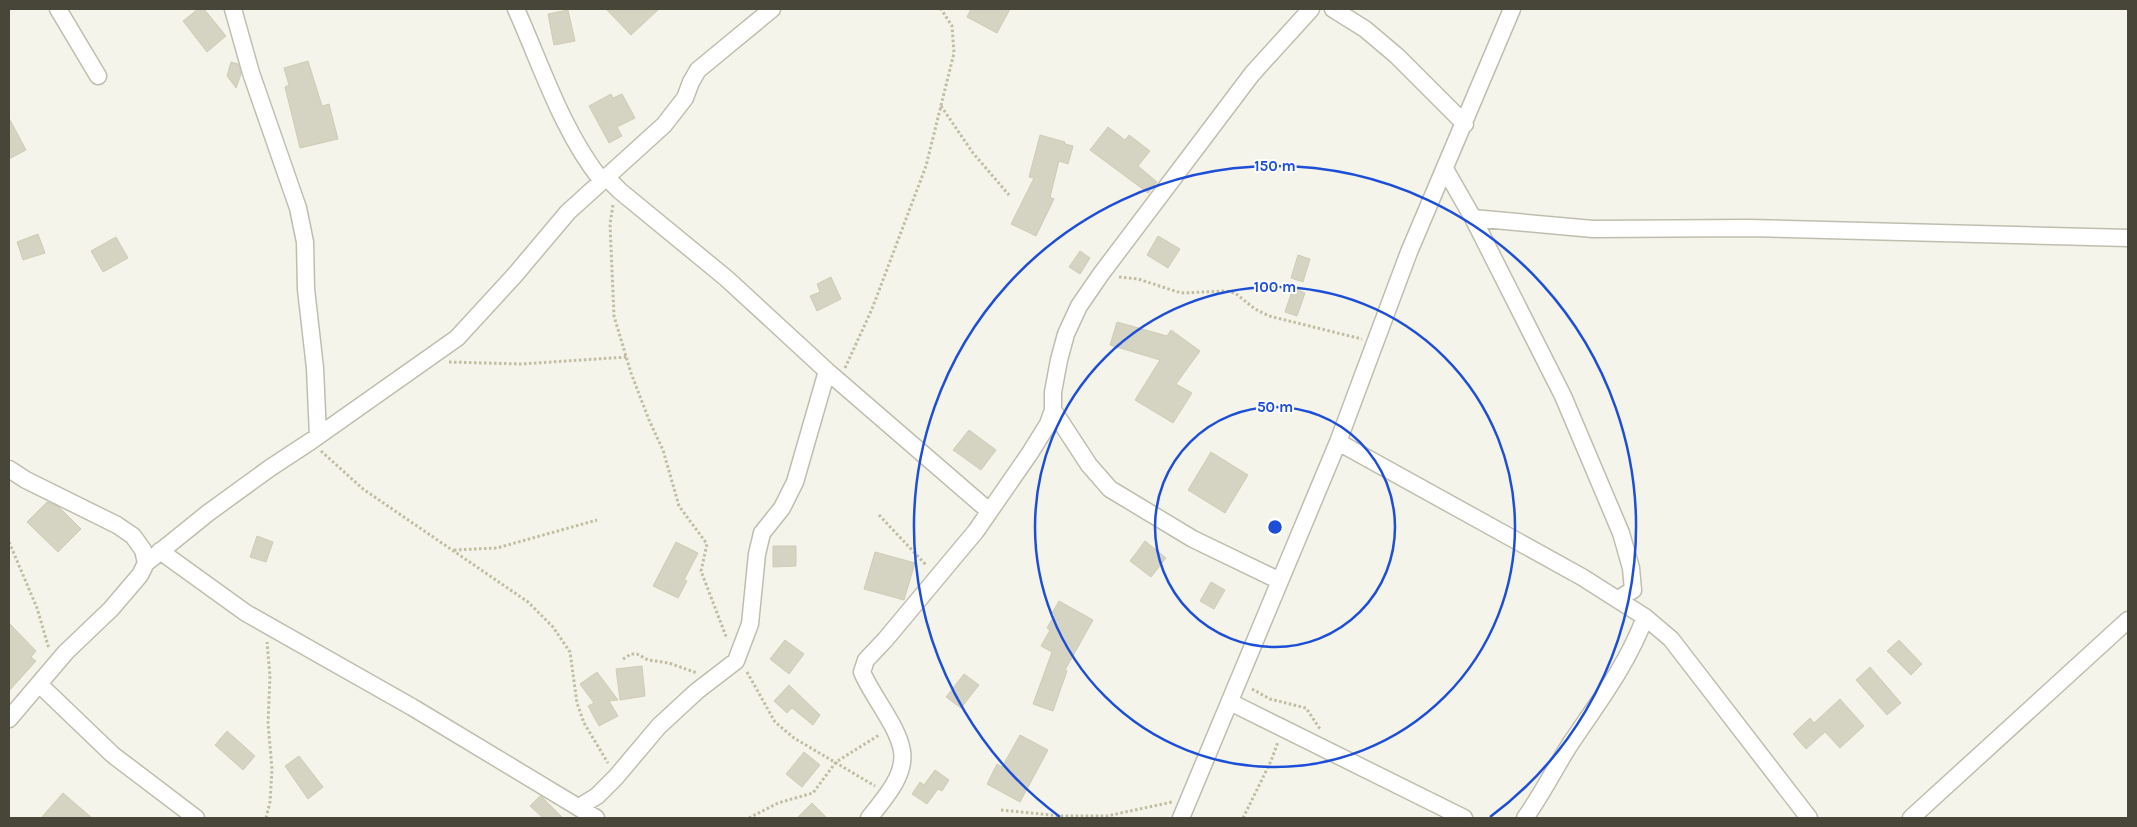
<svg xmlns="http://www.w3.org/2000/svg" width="2137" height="827" font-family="Karla,sans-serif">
	<rect width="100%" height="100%" fill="#f4f4eb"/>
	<path fill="#d5d3c1" stroke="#cfccb5" d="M198,9H204L226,36L207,52L183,21Z
		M606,9H659L631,35Z
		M971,9H1010L997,33L967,17Z
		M568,10L575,41L554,45L548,14Z
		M308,61L322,106L329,104L338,139L300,148L285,87L289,85L284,68Z
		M231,62L238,64L241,74L236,88L227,76Z
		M611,94L613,98L622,94L635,118L617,127L622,136L609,143L589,106Z
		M9,118L26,150L9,159Z
		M1108,127L1125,140L1129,135L1150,151L1138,166L1157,182L1148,193L1090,150Z
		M1040,135L1065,142V144L1073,146L1068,164L1059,161L1050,197L1054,199L1036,236L1011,224L1034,178L1029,177Z
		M38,234L45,253L23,260L17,242Z
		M1158,236L1180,249L1168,268L1147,255Z
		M116,237L128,258L103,272L91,251Z
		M1080,251L1090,258L1080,274L1069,267Z
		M1298,255L1310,259L1303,282L1291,278Z
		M831,277L841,299L817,311L810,296L820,292L817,284Z
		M1293,288L1305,293L1297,316L1285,312Z
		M1117,322L1167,336L1171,330L1200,351L1176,384L1192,393L1173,423L1135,400L1160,360L1110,345Z
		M969,430L996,450L981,470L953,450Z
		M1211,452L1248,475L1225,513L1188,490Z
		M47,502L59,507L81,529L58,552L27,522Z
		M257,536L273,542L266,562L250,557Z
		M1145,541L1166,558L1151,577L1130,561Z
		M676,542L698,553L684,580L687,581L678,598L653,586Z
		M773,546H796V566L773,567Z
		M875,552L915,563L904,600L864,589Z
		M1211,582L1225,590L1214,609L1200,601Z
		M1059,601L1093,620L1065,670L1067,671L1053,711L1033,704L1052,652L1041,646L1050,630L1047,628L1055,614L1052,613Z
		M9,623L36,651L31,657L36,661L9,691Z
		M785,640L804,654L789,674L770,659Z
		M1899,640L1922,664L1911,675L1887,651Z
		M642,666L645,696L620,700L616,669Z
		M1870,667L1901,703L1887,715L1856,680Z
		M597,672L618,700L609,701L618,716L599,726L588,706L594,703L580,684Z
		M964,674L979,685L961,708L946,697Z
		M789,685L820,715L813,725L792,708L787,713L774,701Z
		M1840,699L1864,726L1840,748L1825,732L1806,749L1793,734L1810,718L1814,723Z
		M227,731L255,756L243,770L215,745Z
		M1020,735L1048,750L1020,802L987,784L997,764L1002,767Z
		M804,752L820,765L802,787L786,774Z
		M299,756L323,787L308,799L285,766Z
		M935,770L949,780L942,791L938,789L927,804L912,794L920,782L924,785Z
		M63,793L92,818H41Z
		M540,796L542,797L563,818H543L530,806Z
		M812,803L827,818H797Z"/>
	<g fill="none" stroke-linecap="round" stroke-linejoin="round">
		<g stroke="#bfbeae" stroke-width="19">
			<path id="minor" d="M58,9L98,76
				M233,9L251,73L298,208L305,242L306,289L315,368L318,436
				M516,9C542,67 562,131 602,181
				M1333,9L1365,29L1397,56L1465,124
				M1445,169L1473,218L1563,396L1621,533L1631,568L1633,590L1618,599
				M606,177L620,191L726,278L827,371L989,511
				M1473,218L1593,229L1749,228L2128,238
				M1053,410L1089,465L1110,489L1193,539L1280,581
				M1338,442L1582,577L1645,617L1671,639L1809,818
				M9,469L26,480L117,525L133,536L143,550L146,563L140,575L111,609L66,652L9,719
				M160,551L246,613L412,707L596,818
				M146,563L208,513L270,468L311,441L457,338L514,276L568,212L664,125L685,98L691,82L698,70L772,9
				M39,684L113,755L196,818
				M1230,702L1464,818
				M579,807L597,796L616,777L659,726L697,691L736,661L750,624L757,554L762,533L782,508L795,482L827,371
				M869,818C883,800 906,776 902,751C898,726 872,696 862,672L866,660L885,640L976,531L1030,453L1048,424L1053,410V392L1059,360L1066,334L1079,306L1101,274L1252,74L1311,9
				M1181,818L1338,442L1409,252L1512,9
				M1525,818C1541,796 1554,770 1569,746C1597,704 1628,664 1645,617
				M1911,818L2128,620"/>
		</g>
		<path stroke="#c0bda0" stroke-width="3" stroke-dasharray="2.5 2.5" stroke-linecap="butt" d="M941,106L973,153L1009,195
			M613,205L610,224L614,316L631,373L649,420L663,450L679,506L707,544L701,571L727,639
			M1119,277L1138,279L1181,293L1226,291L1235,293L1255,309L1269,316L1362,339
			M449,362L521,364L627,357
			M845,368L872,309L926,166L954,53L952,26L941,9
			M321,451L363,489L528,602L553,627L570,652L577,703L584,723L608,763
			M879,515L927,566
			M9,542L37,608L49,649
			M454,550L497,548L597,520
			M623,659L631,654H637L648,660L669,663L697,673
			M747,672L775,722L794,738L875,786
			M1252,689L1270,699L1306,708L1320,729
			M1001,810L1061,816H1107L1172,802
			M266,818L270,802L272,769L268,723L270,676L267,642
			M749,818L778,803L813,793L836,762L879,735
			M1243,818L1271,761L1278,742"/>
		<use href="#minor" stroke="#fff" stroke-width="16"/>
	</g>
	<g fill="none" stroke="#1d4ed8" stroke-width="2.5">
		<circle cx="1275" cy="527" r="120"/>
		<circle cx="1275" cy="527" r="240"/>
		<path d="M1060 817A361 361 0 1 1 1490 817"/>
	</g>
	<circle cx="1275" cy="527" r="8" fill="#1d4ed8" stroke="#fff" stroke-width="2.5"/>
	<g font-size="15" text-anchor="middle" font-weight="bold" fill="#1d4ed8" stroke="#fff" stroke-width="4" stroke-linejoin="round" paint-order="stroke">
		<text x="1275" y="171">150 m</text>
		<text x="1275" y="292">100 m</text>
		<text x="1275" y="412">50 m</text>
	</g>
	<rect width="2137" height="827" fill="none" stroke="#484639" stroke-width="20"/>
</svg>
